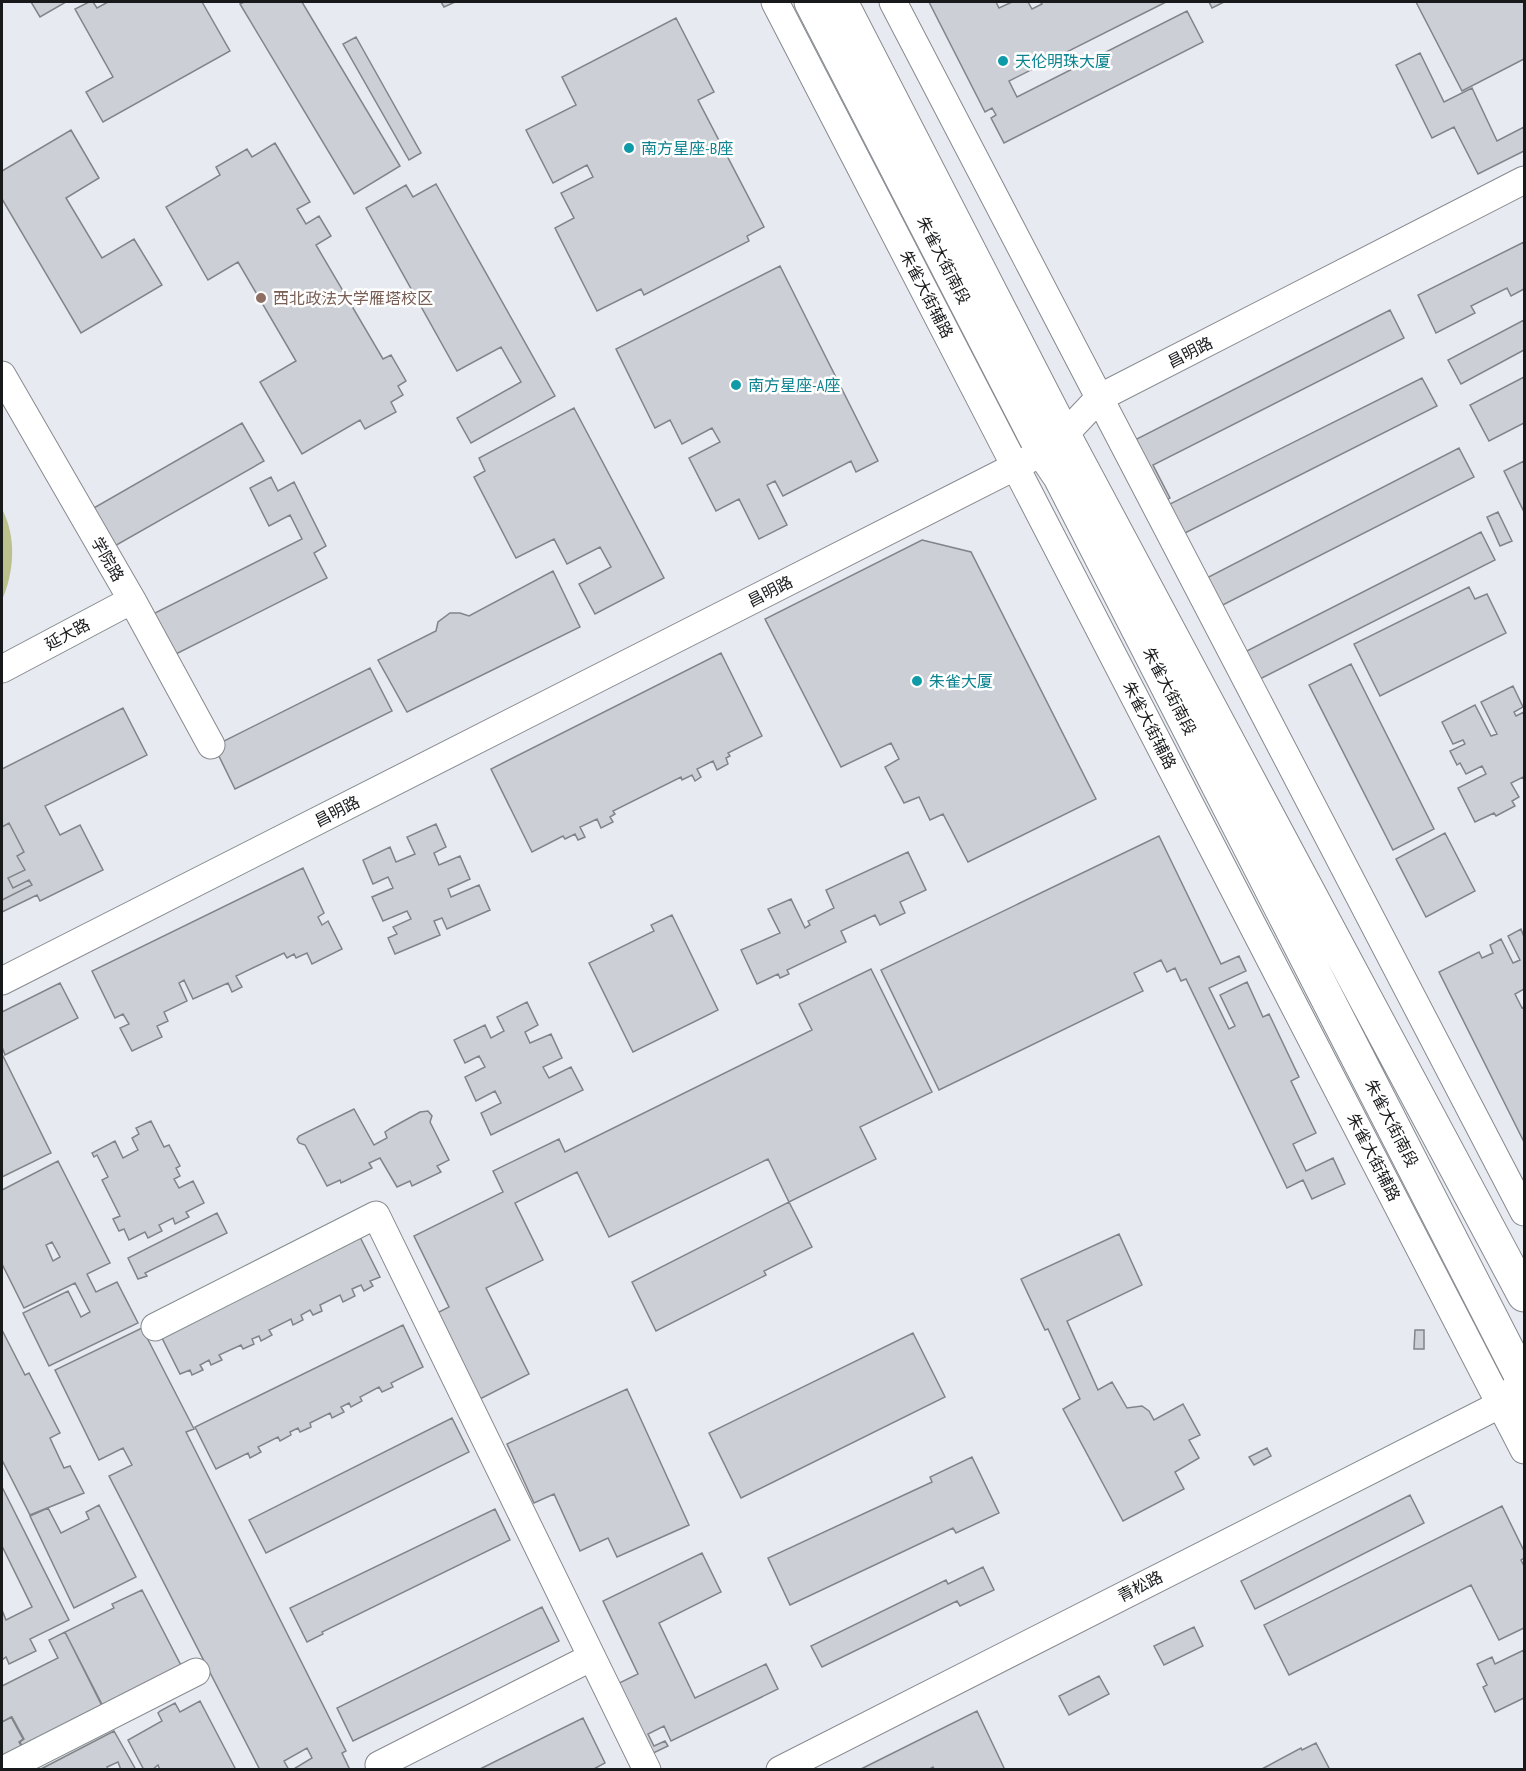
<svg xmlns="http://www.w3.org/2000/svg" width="1526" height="1771" font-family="'PT Sans Narrow','Noto Sans SC',sans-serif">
	<rect width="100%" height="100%" fill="#e7ebf1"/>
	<path fill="#bcc08c" d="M2,509C17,538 14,572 2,600Z"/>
	<path fill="#cccfd5" stroke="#818489" stroke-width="1.5" fill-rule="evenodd" d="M31,2H66L40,17Z
		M89,2H93L97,8L108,2H202L230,51L103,122L86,92L113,77L75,9Z
		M244,2H302L400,166L354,194L240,4Z
		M441,2H455L444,7Z
		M929,2H996L999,8L1012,2H1028L1032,9L1042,4L1040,2H1166L1009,81L1017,97L1187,11L1203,42L1004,143L991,118L996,115L992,108L985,112Z
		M1209,2H1224L1212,8Z
		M1416,2H1524V59L1462,91Z
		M676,18L714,92L698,100L764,227L747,236L749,241L644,295L641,289L597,311L555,228L574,218L561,193L593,177L587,165L553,183L526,130L576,105L562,77Z
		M356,37L421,153L409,160L343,44Z
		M1420,53L1444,102L1472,88L1497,141L1524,127V151L1478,174L1454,127L1432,138L1396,65Z
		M71,130L99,178L66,198L102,258L134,239L162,285L81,333L2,199V171Z
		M275,143L310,202L297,209L306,224L319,216L331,236L316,245L383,359L391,355L406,381L398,386L403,395L391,402L396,412L365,429L360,420L302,454L260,382L296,361L238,262L208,280L166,207L220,175L216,167L247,149L252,157Z
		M436,184L555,396L471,443L457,418L521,382L501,347L457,371L366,208L406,185L413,197Z
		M1524,242V289L1511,296L1507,288L1471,306L1475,313L1436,333L1418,295Z
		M780,266L878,461L856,472L851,461L783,496L775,481L767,485L787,525L759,539L739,499L716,511L689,458L720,442L712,428L682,444L670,420L655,428L616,349Z
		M1390,310L1404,338L1153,465L1170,498L1156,506L1125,445Z
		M1524,320V350L1461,384L1448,360Z
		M1524,377V423L1489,441L1470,405Z
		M1422,378L1437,406L1173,539L1158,510Z
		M574,408L664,578L595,614L579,584L611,567L600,547L567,564L554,539L516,558L474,477L485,471L479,458Z
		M242,423L264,461L113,547L92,509Z
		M1459,448L1474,477L1209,612L1195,584Z
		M1524,461V512L1504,471Z
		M271,477L278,491L294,482L326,546L314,553L327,578L168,658L147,617L302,539L290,515L269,526L250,488Z
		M1498,512L1512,541L1500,546L1487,517Z
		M1481,532L1495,560L1246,686L1233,658Z
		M922,540L971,552L1096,799L968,862L943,814L930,820L919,797L904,803L885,767L899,759L891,743L841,767L765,619Z
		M553,571L580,627L407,712L378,660L436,631L438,622L450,613H460L469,616Z
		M1469,587L1475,599L1487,594L1506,633L1380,696L1354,644Z
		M721,653L762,736L728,753L730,756L726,758L728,764L717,770L713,761L697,769L701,777L695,781L692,775L682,780L681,777L613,811L615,814L610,817L613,822L601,828L597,819L580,827L585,837L578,840L575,834L565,839L563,836L532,852L491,769Z
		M1351,664L1434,829L1393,850L1309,685Z
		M370,668L392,711L235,789L214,746Z
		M1513,686L1523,707L1514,712L1516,716L1524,712V781L1523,777L1511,783L1519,797L1512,801L1515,806L1496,816L1494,813L1475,822L1458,788L1486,774L1482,766L1466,774L1460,763L1457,765L1450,751L1465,744L1463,740L1453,744L1442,722L1475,705L1491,736L1497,734L1481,702Z
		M123,708L147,755L45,806L60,835L80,825L103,870L40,901L37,895L2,912V900L32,885L29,880L13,888L8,878L25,870L17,856L24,852L9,823L2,827V769Z
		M9,823L24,852L17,856L25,870L8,878L13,888L29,880L32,885L2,900V827Z
		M436,824L446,847L434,853L439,865L460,856L470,879L448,889L451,897L479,885L490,910L447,929L442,918L434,921L440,935L395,954L388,938L397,934L393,927L411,919L407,911L383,921L372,897L393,888L388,877L373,884L363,860L390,847L396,862L415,854L407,837Z
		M1445,833L1475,891L1426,917L1396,859Z
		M1159,836L1221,964L1239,956L1246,971L1209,988L1229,1029L1235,1026L1220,995L1247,982L1263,1017L1269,1014L1299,1077L1291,1081L1316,1133L1293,1144L1306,1171L1333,1158L1345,1184L1312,1199L1303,1180L1287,1188L1186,979L1181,981L1175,968L1167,972L1161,960L1134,973L1143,991L939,1090L881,970Z
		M908,852L926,890L900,902L905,913L880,925L875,915L841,931L846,942L787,970L789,974L780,978L778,974L757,984L741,950L780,933L768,909L791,899L805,928L810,925L808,921L834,908L826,890Z
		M303,868L324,913L318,917L322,925L328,921L342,949L312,964L307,953L296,958L294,954L287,958L284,953L236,976L242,987L232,992L228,983L193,999L184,980L179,983L187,1001L164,1012L168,1021L157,1026L162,1037L132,1051L120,1028L129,1024L123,1014L115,1018L92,971Z
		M672,915L718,1010L633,1052L589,963L654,931L651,925Z
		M1521,929L1524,937V989L1515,994L1522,1008L1524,1007V1142L1439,972L1479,952L1482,958L1493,953L1490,945L1501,939L1513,963L1520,960L1508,936Z
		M871,969L932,1092L860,1127L876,1159L789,1202L768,1159L609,1237L577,1172L515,1203L543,1260L486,1288L529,1374L480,1399L437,1313L449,1307L414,1236L503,1192L493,1171L559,1139L565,1152L812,1030L799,1004Z
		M60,983L78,1018L5,1055L2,1047V1012Z
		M527,1002L538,1025L525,1032L530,1043L551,1034L562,1058L543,1067L549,1078L571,1067L583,1090L491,1135L481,1113L501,1103L495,1091L476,1101L465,1077L485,1067L479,1056L465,1063L454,1040L485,1025L491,1038L504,1031L497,1017Z
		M2,1054L51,1153L2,1177Z
		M354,1109L374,1145L387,1138L385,1132L391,1128L420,1112L428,1111L432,1116L430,1122L449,1160L437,1166L441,1172L412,1186L410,1181L397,1187L380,1158L369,1163L372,1168L341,1183L340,1180L327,1186L305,1145L299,1143L297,1139L299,1136Z
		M151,1121L164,1147L169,1145L180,1166L176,1168L180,1176L174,1179L179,1188L193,1181L204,1203L186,1212L189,1217L175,1224L173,1218L159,1225L162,1231L148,1238L145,1232L129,1240L124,1229L119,1231L113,1219L120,1216L102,1180L108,1177L97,1155L94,1157L92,1153L115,1141L123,1158L138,1150L132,1138L139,1134L136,1128Z
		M58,1161L110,1263L87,1274L96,1292L117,1282L138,1323L49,1366L23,1313L68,1291L81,1317L90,1312L75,1283L24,1308L2,1264V1190ZM52,1242L60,1257L53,1261L46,1245Z
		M789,1202L812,1247L764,1271L766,1275L656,1331L632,1282Z
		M217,1213L227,1233L145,1273L147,1276L138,1279L128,1258Z
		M1119,1234L1142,1285L1067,1321L1098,1390L1112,1382L1127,1408L1142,1406L1149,1411L1154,1420L1183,1404L1200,1435L1189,1440L1199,1458L1175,1472L1184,1489L1123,1521L1063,1409L1080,1399L1048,1329L1045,1330L1021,1279Z
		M360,1237L380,1277L370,1281L373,1286L364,1291L361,1285L352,1289L355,1296L343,1302L340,1295L320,1305L322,1311L313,1315L310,1310L301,1315L303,1320L293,1325L291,1319L269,1330L272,1335L261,1341L259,1336L252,1339L254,1344L243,1349L241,1345L219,1355L222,1360L211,1365L209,1360L200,1365L203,1370L192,1375L190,1370L180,1374L160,1334Z
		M403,1325L423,1367L391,1383L393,1387L382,1392L379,1387L360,1397L362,1401L351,1407L349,1403L341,1407L344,1412L332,1418L330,1413L310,1423L311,1427L300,1432L298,1428L290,1432L291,1435L280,1441L278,1437L258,1447L261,1452L250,1458L248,1453L216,1469L195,1427Z
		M142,1328L194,1429L186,1432L346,1751L342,1753L350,1770H292L312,1758L307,1748L284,1761L289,1770H260L109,1476L132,1465L123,1448L99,1460L55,1370Z
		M2,1330L25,1375L29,1373L60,1433L50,1438L64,1468L70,1466L84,1493L30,1515L2,1460Z
		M1415,1330H1424V1349H1414Z
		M913,1333L945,1397L741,1498L709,1433Z
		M627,1389L689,1525L617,1557L608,1538L580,1551L554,1494L534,1503L507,1444Z
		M452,1418L469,1452L266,1553L249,1520Z
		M1267,1448L1271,1456L1254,1465L1249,1457Z
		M972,1457L999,1513L956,1533L953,1528L790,1605L768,1558L932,1482L930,1477Z
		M2,1487L69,1620L30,1639L36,1651L9,1664L6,1657L2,1660V1610L6,1620L32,1607L2,1546Z
		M1410,1495L1424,1523L1255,1609L1241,1581Z
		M99,1505L136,1577L74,1608L30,1516L48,1508L61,1533L89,1519L86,1512Z
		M1502,1506L1524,1551V1558L1521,1560L1524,1566V1628L1499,1640L1471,1585L1289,1675L1264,1625Z
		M495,1509L510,1540L322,1632L323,1634L307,1642L290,1608Z
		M702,1553L721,1592L659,1623L695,1698L766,1664L778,1689L671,1741L664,1726L648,1734L654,1746L665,1741L668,1746L645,1757L611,1687L638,1674L603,1601Z
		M983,1567L994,1590L960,1606L957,1601L822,1667L811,1646L946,1580L948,1584Z
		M142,1590L186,1675L107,1714L65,1632L114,1608L112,1604Z
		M542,1607L559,1641L353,1741L337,1708Z
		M1194,1627L1203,1646L1164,1665L1154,1646Z
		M65,1632L106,1714L24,1750L20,1742L24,1739L12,1717L2,1722V1686L58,1658L49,1640Z
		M1524,1650V1698L1495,1712L1483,1687L1487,1685L1477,1664L1492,1657L1495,1664Z
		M1099,1676L1109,1694L1069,1715L1059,1696Z
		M200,1701L236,1770H160L158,1765L152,1770H144L128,1740L162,1721L158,1713L160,1711L175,1703L180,1712Z
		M977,1711L1005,1770H935L933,1767L928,1770H859Z
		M11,1717L23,1739L19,1742L23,1749L2,1767V1722Z
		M583,1718L605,1763L592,1770H478Z
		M114,1731L136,1770H121L118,1762L107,1767L108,1770H39Z
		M1316,1743L1330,1770H1260L1301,1748L1302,1750Z"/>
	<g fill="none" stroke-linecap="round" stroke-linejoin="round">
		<g stroke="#868a8f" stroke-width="29">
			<path id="minor" d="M775,2L1524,1450
				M893,2L1524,1212
				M2,375L132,600L211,745
				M2,669L132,600
				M2,981L1016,466L1043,452L1064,435L1099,398L1524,180
				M155,1327L376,1215L647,1770
				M379,1765L592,1657
				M3,1770L196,1672
				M780,1770L1501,1404L1513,1390"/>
		</g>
		<g stroke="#868a8f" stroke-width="35">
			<path id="major" d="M811,2L1043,452L1060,477L1524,1382
				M841,2L1064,435L1524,1295
				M1501,1404H1524"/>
		</g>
		<use href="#minor" stroke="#fff" stroke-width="27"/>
		<use href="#major" stroke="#fff" stroke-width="33"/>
	</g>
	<g fill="#0f9aa8" stroke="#fff" stroke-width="2">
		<circle cx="1003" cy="61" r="6"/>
		<circle cx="629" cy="148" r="6"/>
		<circle cx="736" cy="385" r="6"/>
		<circle cx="917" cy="681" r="6"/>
	</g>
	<circle fill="#8d6e63" stroke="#fff" stroke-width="2" cx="261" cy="298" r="6"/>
	<g text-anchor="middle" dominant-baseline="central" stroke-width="5" stroke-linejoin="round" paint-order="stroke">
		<g font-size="16" fill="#0d838f" stroke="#fff" text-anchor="start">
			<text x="1015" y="61">天伦明珠大厦</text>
			<text x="641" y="148">南方星座-B座</text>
			<text x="748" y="385">南方星座-A座</text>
			<text x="929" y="681">朱雀大厦</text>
		</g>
		<g font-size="16" fill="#18191b" stroke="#fff">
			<text transform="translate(944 260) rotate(63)">朱雀大街南段</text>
			<text transform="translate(927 294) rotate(63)">朱雀大街辅路</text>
			<text transform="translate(1190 352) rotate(-27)">昌明路</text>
			<text transform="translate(108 559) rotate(60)">学院路</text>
			<text transform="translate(770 591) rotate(-27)">昌明路</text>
			<text transform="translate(67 634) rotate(-28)">延大路</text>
			<text transform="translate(1170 691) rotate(63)">朱雀大街南段</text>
			<text transform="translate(1150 725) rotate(63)">朱雀大街辅路</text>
			<text transform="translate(337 811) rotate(-27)">昌明路</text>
			<text transform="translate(1392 1123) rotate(63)">朱雀大街南段</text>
			<text transform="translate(1374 1157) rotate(63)">朱雀大街辅路</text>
			<text transform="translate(1140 1586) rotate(-27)">青松路</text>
		</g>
		<g font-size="16" fill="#785e54" stroke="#fff" text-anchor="start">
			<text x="273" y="298">西北政法大学雁塔校区</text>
		</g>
	</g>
	<rect width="1526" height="1771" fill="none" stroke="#18191b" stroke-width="6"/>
</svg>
